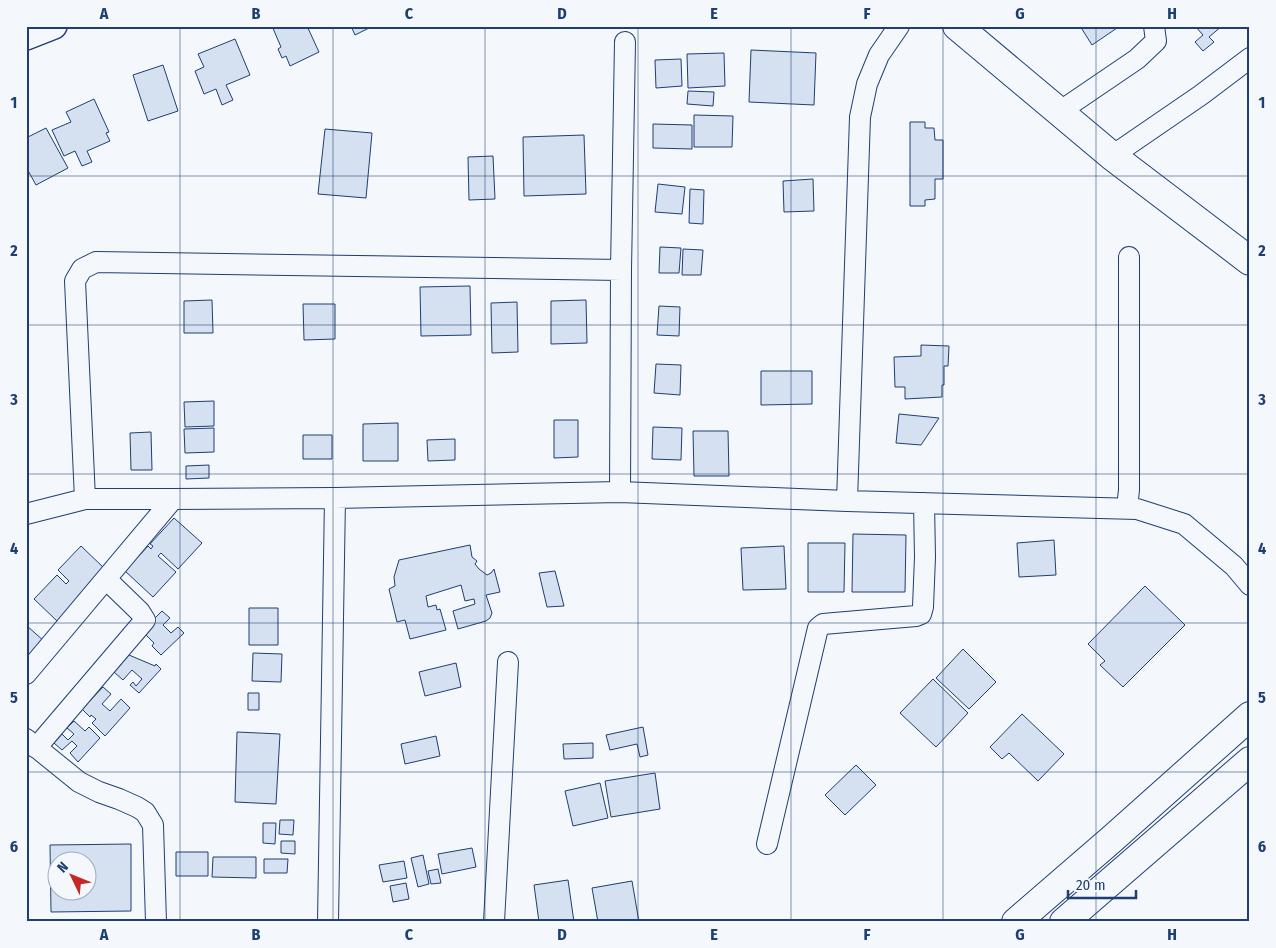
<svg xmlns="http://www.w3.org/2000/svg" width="1276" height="948" font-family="'Fira Sans Condensed',sans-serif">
	<rect width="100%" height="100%" fill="#f4f7fb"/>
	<path fill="#d5e0f0" stroke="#1d3f73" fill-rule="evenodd" d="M272,26H307L319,52L290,66L286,56L282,58L278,49L281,47Z
		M351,26H373L355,35Z
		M1080,26H1120L1092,45Z
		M1195,26H1222L1209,37L1214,42L1203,51L1195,42L1203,35Z
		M235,39L250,75L226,85L233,100L222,105L216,89L204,94L195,71L204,67L198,54Z
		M751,50L816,53L814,105L749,102Z
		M724,53L725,86L688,88L687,54Z
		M681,59L682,86L656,88L655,60Z
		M163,65L178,111L148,121L133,75Z
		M688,91L714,92L713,106L687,104Z
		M94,99L109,132L106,133L110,141L87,151L92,162L82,166L75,151L64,156L52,130L71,122L66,112Z
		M694,115L733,116L732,147H694Z
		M910,122H925V128H934L935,140H943V179H935V199L925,200V206H910Z
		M653,124L692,125V149L653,148Z
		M46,128L68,168L36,185L26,167V138Z
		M325,129L372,133L366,198L318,194Z
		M584,135L586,194L524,196L523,137Z
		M493,156L495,199L469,200L468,157Z
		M813,179L814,211L784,212L783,181Z
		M658,184L685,187L682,214L655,212Z
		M690,189L704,190L703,224L689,223Z
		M660,247L681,248L679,273H659Z
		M683,249L703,250L701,275H682Z
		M470,286L471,335L421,336L420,287Z
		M212,300L213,333H184V301Z
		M586,300L587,343L551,344V301Z
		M517,302L518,352L492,353L491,303Z
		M303,304H335V339L304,340Z
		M659,306L680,307L679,336L657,335Z
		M921,345L949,346L948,366H944V385H942V397L905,399V387H895L894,357L921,356Z
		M656,364L681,365L680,395L654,393Z
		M761,371H812V404L761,405Z
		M214,401V426L185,427L184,402Z
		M899,414L939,418L921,445L896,443Z
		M554,420H578V457L554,458Z
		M398,423V461H363V424Z
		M653,427L682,428L681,460L652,459Z
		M214,428V452L185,453L184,429Z
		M693,431H728L729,476H694Z
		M151,432L152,470H131L130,433Z
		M303,435H332V459H303Z
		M455,439V460L428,461L427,440Z
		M209,465V478L186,479V466Z
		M174,518L202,543L178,569L161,553L158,556L176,572L153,597L125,571L148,546L151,549L153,546L150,544Z
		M853,534L906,535L905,592H852Z
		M1054,540L1056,575L1019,577L1017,543Z
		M808,543H845L844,592H808Z
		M470,545L472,557L477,561L475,564L479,569L487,575L491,573L494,569L500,592L486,595L492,613L490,618L486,621L458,629L453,611L475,604L474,599L465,601L461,585L426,596L428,607L436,605L437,610L440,609L446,630L410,639L405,620L397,622L389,589L395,586L394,577L399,560Z
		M81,546L105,569L57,621L34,599L57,575L66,584L69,581L58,570Z
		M784,546L786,589L743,590L741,548Z
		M555,571L564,606L547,607L539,573Z
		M1145,586L1185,625L1123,687L1100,665L1105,661L1088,644Z
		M249,608H278V645H249Z
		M162,611L170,618L163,625L171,633L178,627L184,633L161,655L152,646L154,643L142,631Z
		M26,625L45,642L26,663Z
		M963,649L996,682L969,709L936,678Z
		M253,653L282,654L281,682L252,681Z
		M129,655L155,666L156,664L161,669L139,693L130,685L133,682L136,686L142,679L132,670L123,680L114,672Z
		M456,663L461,687L425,696L419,672Z
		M933,679L968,713L936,747L900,713Z
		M103,687L111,694L102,704L110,711L121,699L130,708L105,736L92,723L96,719L91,715L90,717L82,709Z
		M248,693H259V710H248Z
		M1022,714L1064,754L1038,781L1009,753L1002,759L990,747Z
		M74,721L85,731L89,727L100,738L78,762L70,753L77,746L72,741L62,750L54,743L62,734L68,740L74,734L67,728Z
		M643,727L648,755L640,757L637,744L610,750L606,735Z
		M237,732L280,734L276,804L235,802Z
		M436,736L440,756L405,764L401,744Z
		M593,743V758L564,759L563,744Z
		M856,765L876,785L845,815L825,795Z
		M655,773L660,809L611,817L605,781Z
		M600,783L608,818L573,826L565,791Z
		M280,820H294L293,835L279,834Z
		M263,823H276L275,844L263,843Z
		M281,841H295V854L281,853Z
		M131,844V911L51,912L50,845ZM58,860H88V890H58Z
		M472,848L476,867L442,874L438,854Z
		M176,852H208V876H176Z
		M423,855L429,884L418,887L411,858Z
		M213,857H256V878L212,877Z
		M264,859H288L287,873H264Z
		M404,861L407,878L383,882L379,865Z
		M438,869L441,883L431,884L428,871Z
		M568,880L574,922H539L534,885Z
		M632,881L639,922H598L592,888Z
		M406,883L409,899L393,902L390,886Z"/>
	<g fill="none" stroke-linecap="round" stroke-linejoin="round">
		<g stroke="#1d3f73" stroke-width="22">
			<path id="minor" d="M1059,112L1137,59L1156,41L1154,26
				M1112,156L1201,95L1250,58
				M620,492L621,270L625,42
				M85,499L75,281L82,269L96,262L621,270
				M847,501L860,117L867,84L879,55L899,26
				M1127,508L1129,490V257
				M26,514L85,499H173L335,498L620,492L847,501L1137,509L1184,524L1234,566L1250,585
				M26,674L173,499
				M26,739L79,782L99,792L119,799L137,807L145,812L153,825L156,922
				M36,748L145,620L140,612L106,579
				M767,844L818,628L823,624L916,616L921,614L923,607L925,557L924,503
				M328,922L335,498
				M494,922L508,662"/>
		</g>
		<g stroke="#1d3f73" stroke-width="28">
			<path id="tertiary" d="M26,37L54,26"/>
		</g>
		<g stroke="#1d3f73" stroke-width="30">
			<path id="secondary" d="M957,26L1112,156L1250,261
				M1016,922L1112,839L1250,716
				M1064,922L1250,761"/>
		</g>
		<use href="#minor" stroke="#f4f7fb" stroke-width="20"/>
		<use href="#tertiary" stroke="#f4f7fb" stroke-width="25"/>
		<use href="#secondary" stroke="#f4f7fb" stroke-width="28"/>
	</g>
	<path fill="none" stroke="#1d3f73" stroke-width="1" stroke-opacity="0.55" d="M180,26V922M333,26V922M485,26V922M638,26V922M791,26V922M943,26V922M1096,26V922M26,176H1250M26,325H1250M26,474H1250M26,623H1250M26,772H1250"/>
	<rect width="1276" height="948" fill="none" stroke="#f4f7fb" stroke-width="55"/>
	<g transform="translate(72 876) rotate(313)"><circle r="24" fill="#f4f7fb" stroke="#9eadc5"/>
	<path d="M0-4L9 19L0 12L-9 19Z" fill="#c62828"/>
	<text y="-8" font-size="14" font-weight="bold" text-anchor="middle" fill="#1d3f73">N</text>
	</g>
	<path d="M1068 890v8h68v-8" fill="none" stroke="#1d3f73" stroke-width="2.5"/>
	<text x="1076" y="890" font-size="15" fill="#1d3f73" stroke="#f4f7fb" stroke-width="4" paint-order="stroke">20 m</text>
	<rect x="28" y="28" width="1220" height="892" fill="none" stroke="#1d3f73" stroke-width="2"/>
	<g font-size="16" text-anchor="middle" font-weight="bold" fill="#1d3f73">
		<text x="104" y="19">A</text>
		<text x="256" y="19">B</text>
		<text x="409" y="19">C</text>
		<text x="562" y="19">D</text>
		<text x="714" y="19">E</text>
		<text x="867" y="19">F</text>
		<text x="1020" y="19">G</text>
		<text x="1172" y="19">H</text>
		<text x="14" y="108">1</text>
		<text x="1262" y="108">1</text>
		<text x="14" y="256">2</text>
		<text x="1262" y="256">2</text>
		<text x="14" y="405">3</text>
		<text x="1262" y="405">3</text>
		<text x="14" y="554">4</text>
		<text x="1262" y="554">4</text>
		<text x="14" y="703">5</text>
		<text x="1262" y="703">5</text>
		<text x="14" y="852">6</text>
		<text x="1262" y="852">6</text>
		<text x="104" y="940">A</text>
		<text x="256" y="940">B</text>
		<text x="409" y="940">C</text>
		<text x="562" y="940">D</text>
		<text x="714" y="940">E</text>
		<text x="867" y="940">F</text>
		<text x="1020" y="940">G</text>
		<text x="1172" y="940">H</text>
	</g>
</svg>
